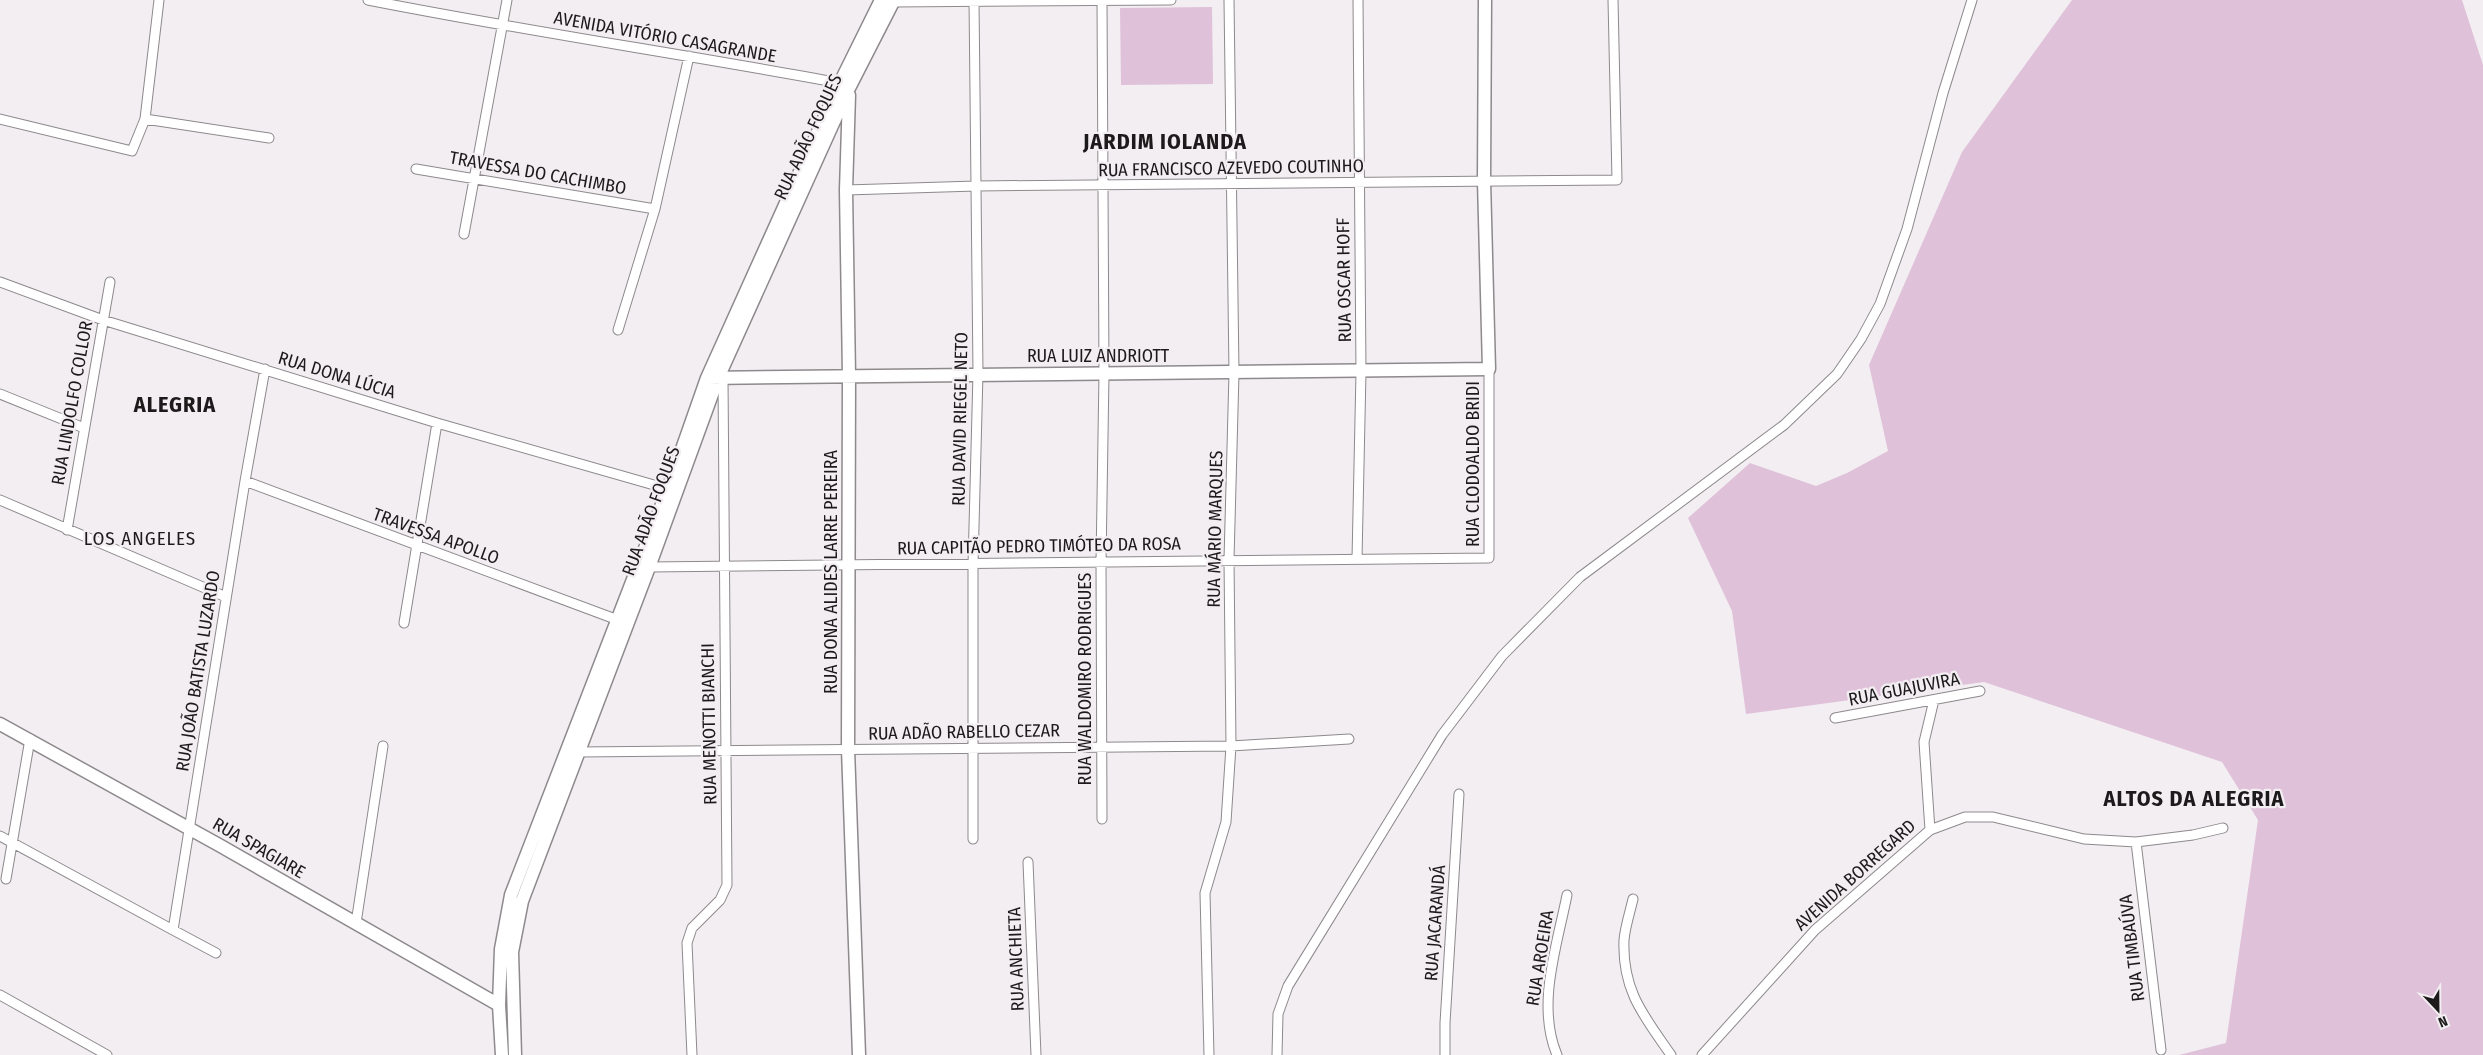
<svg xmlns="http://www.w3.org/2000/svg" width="2483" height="1055" font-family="'Fira Sans Condensed',sans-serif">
	<rect width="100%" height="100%" fill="#f3eef2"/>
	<path fill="#dfc1d9" d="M2072,0H2462L2483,65V1055H2179L2226,1043L2258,820L2222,762L1984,682L1746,714L1732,611L1688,518L1750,463L1816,486L1847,473L1888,451L1869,365L1962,152Z
		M1212,7L1213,84L1121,85L1120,8Z"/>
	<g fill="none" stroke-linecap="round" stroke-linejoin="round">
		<g stroke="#8d898c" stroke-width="11">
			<path id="street" d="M368,0C525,31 683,54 840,83
				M892,2L1171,0
				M0,119L132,151L145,119L159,0
				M145,119L269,138
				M416,169L655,209
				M846,190L976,186L1617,180L1613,0
				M464,234L507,0
				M0,282L103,320L437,423L668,489
				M618,330L655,209L689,56
				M0,394L84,428
				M245,481L618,620
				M0,500L226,597
				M67,530L110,282
				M1357,559L1361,372L1358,0
				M649,567L1489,558V369
				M404,623L437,423
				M1835,718L1980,691
				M578,752L1231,746L1349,739
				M1102,819L1101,563L1104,373L1102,0
				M1930,830L1924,742L1934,700
				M0,836L173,930
				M973,839V565L978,373L974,0
				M2136,842L2161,1050
				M1028,862L1036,1055
				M6,879L30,739
				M1633,899C1630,912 1625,927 1624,940C1622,991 1644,1016 1671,1055
				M356,923L383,746
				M216,953L173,930L245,481L265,369
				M0,995L107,1055
				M692,1055L687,943L692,928L720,900L727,885L723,378
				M1209,1055L1205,893L1226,822L1231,746L1229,560L1234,373L1229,0
				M1277,1055L1278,1014L1288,986L1442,735L1502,656L1580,577L1784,425L1837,374L1861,339L1880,304L1907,229L1943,93L1972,0
				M1445,1055V1023L1459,794
				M1557,1055C1536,1005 1557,946 1567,895
				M1702,1055L1815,930L1930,830L1965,817H1993L2084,839L2136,842L2193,835L2223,828"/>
		</g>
		<g stroke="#8d898c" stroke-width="15">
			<path id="secondary" d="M849,95L846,190L849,375L848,749L859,1055
				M707,378L1489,369L1484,181L1485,0
				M0,724L219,845L499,1005
				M502,1055L499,1005L501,949L511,895L668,489L707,378L840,83L881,0
				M515,1055L512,952L522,901L649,567L718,378L849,88L894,0"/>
		</g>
		<use href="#street" stroke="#fff" stroke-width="9"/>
		<use href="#secondary" stroke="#fff" stroke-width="12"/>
	</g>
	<g text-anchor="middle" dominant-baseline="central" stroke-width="4.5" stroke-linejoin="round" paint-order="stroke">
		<g font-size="18" fill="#1c1a1b" stroke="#f3eef2">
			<text transform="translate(665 37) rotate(10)">AVENIDA VITÓRIO CASAGRANDE</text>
			<text transform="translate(808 137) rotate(-65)">RUA ADÃO FOQUES</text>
			<text transform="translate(1231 168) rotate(-1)">RUA FRANCISCO AZEVEDO COUTINHO</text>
			<text transform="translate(538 173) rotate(10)">TRAVESSA DO CACHIMBO</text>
			<text transform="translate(1344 280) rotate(-91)">RUA OSCAR HOFF</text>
			<text x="1098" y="356">RUA LUIZ ANDRIOTT</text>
			<text transform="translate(337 375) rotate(17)">RUA DONA LÚCIA</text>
			<text transform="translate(72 403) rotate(-80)">RUA LINDOLFO COLLOR</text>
			<text transform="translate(960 419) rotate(-89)">RUA DAVID RIEGEL NETO</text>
			<text transform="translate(1473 464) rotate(-90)">RUA CLODOALDO BRIDI</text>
			<text transform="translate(651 511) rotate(-70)">RUA ADÃO FOQUES</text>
			<text transform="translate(1215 529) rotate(-89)">RUA MÁRIO MARQUES</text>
			<text transform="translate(436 536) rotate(20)">TRAVESSA APOLLO</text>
			<text transform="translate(1039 546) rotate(-1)">RUA CAPITÃO PEDRO TIMÓTEO DA ROSA</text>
			<text transform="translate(831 572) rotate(-90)">RUA DONA ALIDES LARRE PEREIRA</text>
			<text transform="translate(198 671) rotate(-81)">RUA JOÃO BATISTA LUZARDO</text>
			<text transform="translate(1085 679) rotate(-90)">RUA WALDOMIRO RODRIGUES</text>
			<text transform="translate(1904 689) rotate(-11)">RUA GUAJUVIRA</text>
			<text transform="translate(709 724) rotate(-91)">RUA MENOTTI BIANCHI</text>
			<text transform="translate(964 732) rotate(-1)">RUA ADÃO RABELLO CEZAR</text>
			<text transform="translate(259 848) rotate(30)">RUA SPAGIARE</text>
			<text transform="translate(1855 875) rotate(-42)">AVENIDA BORREGARD</text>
			<text transform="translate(1435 923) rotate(-86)">RUA JACARANDÁ</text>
			<text transform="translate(2132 948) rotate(-97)">RUA TIMBAÚVA</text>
			<text transform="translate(1540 958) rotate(-81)">RUA AROEIRA</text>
			<text transform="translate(1016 959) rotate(-92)">RUA ANCHIETA</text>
		</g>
		<g font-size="19" letter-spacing="1" fill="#1c1a1b" stroke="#f3eef2">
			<text x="140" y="538">LOS ANGELES</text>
		</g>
		<g font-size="22" font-weight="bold" letter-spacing="1" fill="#1c1a1b" stroke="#f3eef2">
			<text x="1165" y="141">JARDIM IOLANDA</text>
			<text x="175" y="404">ALEGRIA</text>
			<text x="2194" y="798">ALTOS DA ALEGRIA</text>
		</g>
	</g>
	<g transform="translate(2438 1010) rotate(158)" stroke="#f3eef2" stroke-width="4" paint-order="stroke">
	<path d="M0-4L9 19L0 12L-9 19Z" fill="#1c1a1b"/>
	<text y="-8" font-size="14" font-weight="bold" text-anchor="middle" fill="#1c1a1b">N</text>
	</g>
</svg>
